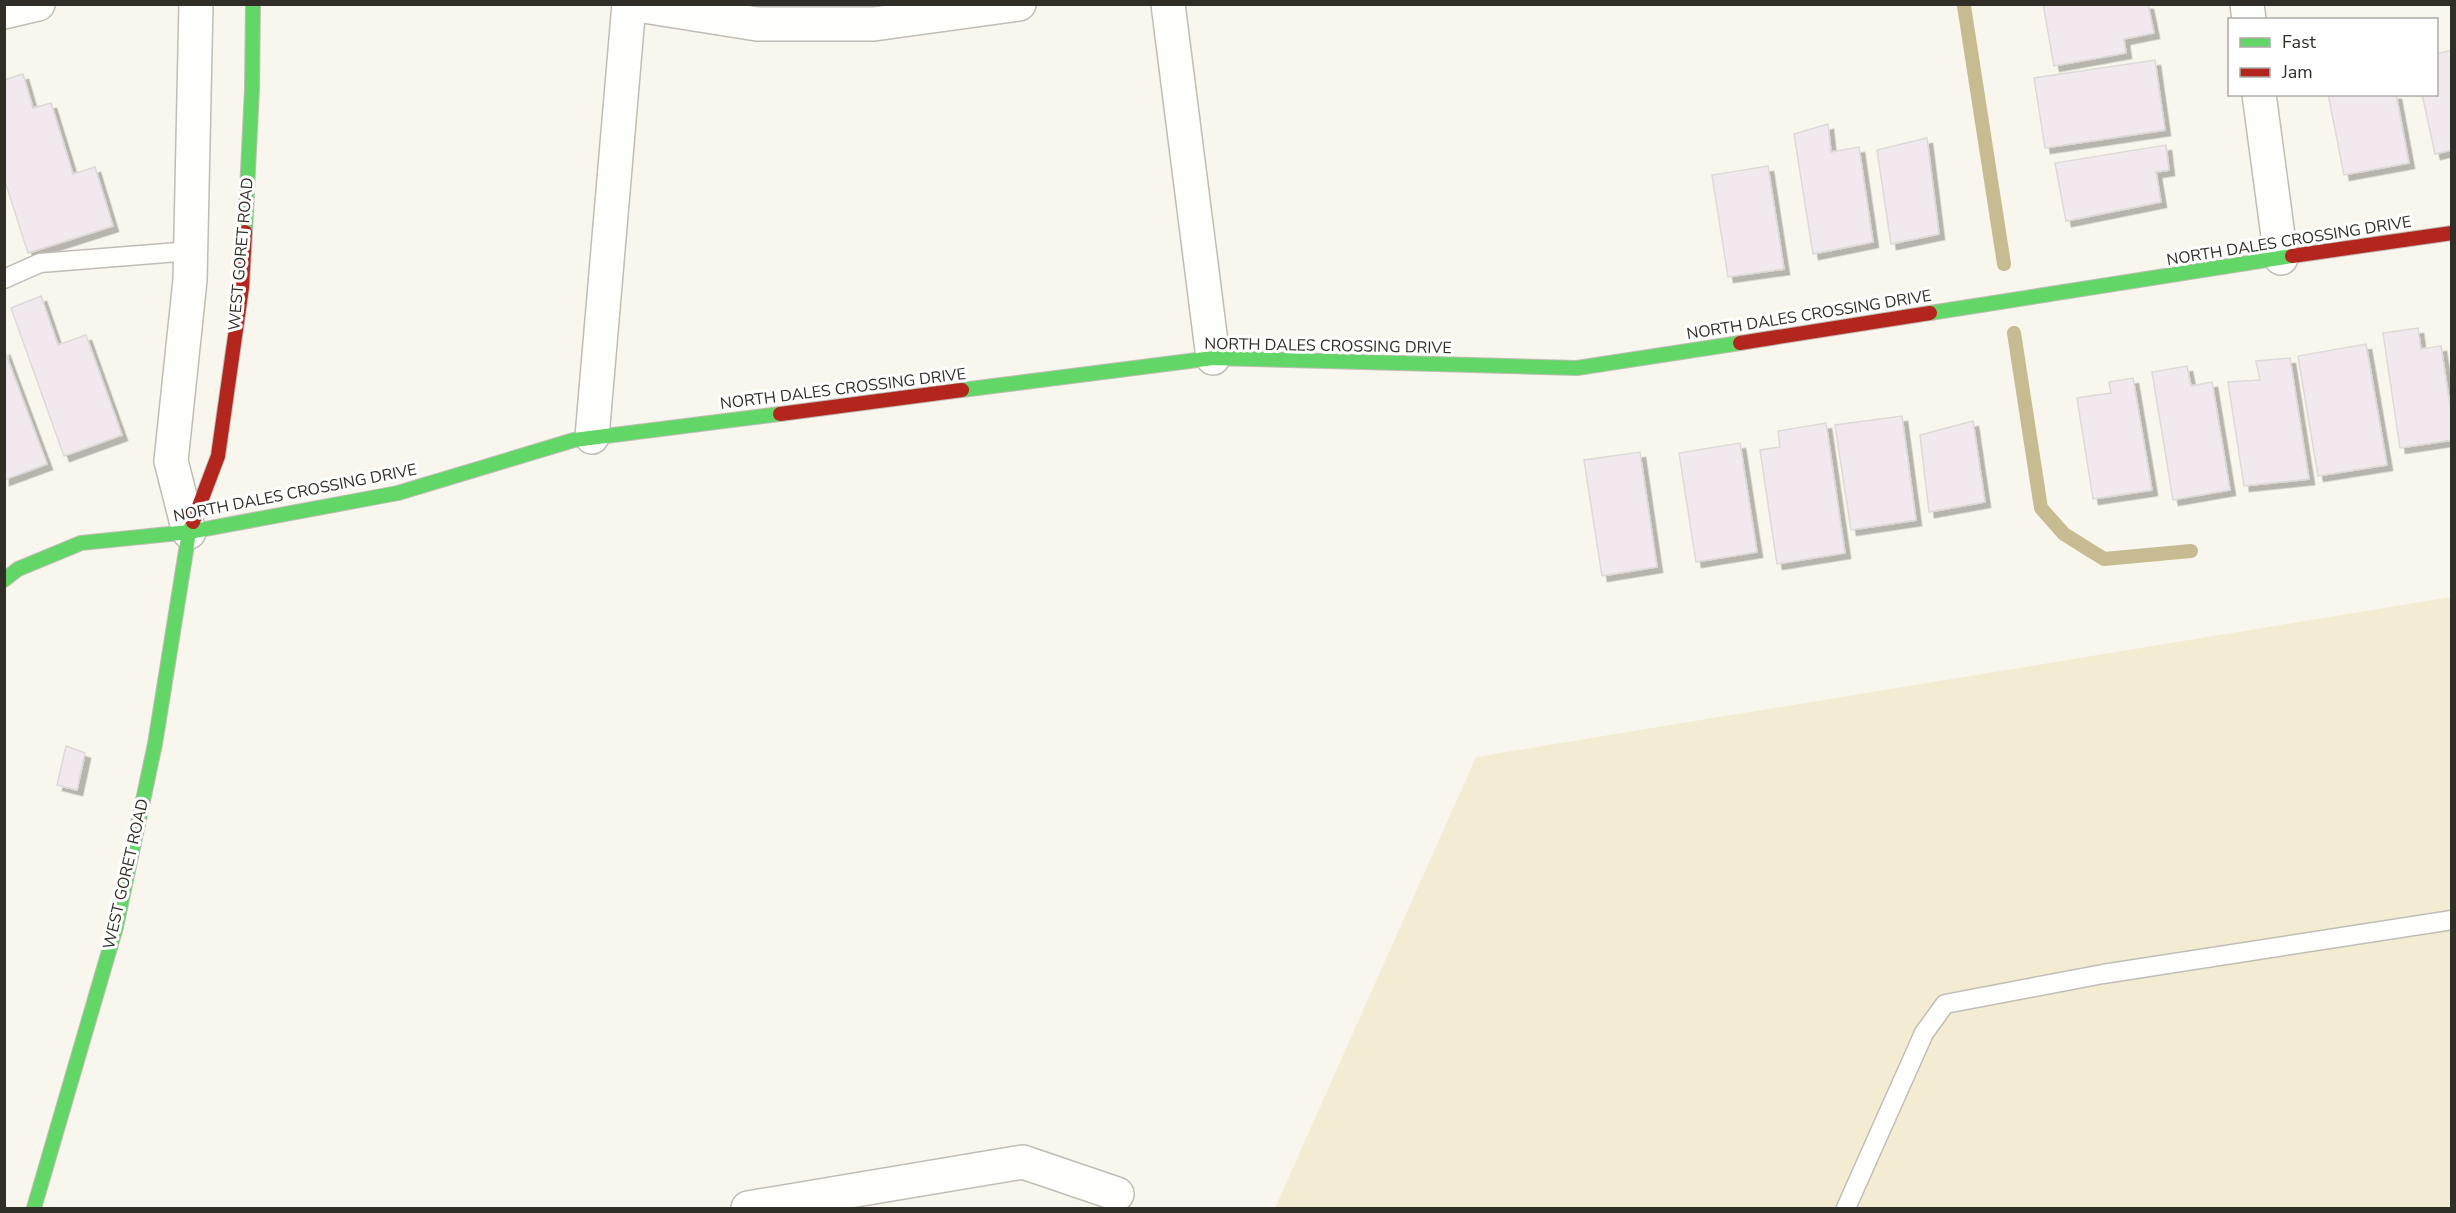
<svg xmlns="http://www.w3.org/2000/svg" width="2456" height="1213" font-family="'Nunito Sans',sans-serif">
	<defs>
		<filter id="shadow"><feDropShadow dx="5.5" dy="5.5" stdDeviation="0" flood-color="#0004"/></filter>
	</defs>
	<rect width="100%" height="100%" fill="#f9f6ed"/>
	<path fill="#f4ecd2" d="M2451,597V1208H1275L1476,757Z"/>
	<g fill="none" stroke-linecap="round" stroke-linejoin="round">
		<path stroke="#c7bb91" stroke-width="14" d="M1964,6L2004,264
			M2014,333L2041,508L2064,534L2104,559L2191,551"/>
	</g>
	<path fill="#f2e9ee" stroke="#ded9d8" stroke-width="1.5" filter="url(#shadow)" d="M2043,4H2148L2154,33L2124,39L2126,53L2054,66Z
		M2452,50V150L2435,154L2422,94H2436V54Z
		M2155,60L2165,130L2045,148L2034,78Z
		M23,74L33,108L51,103L73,174L95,167L113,226L28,253L4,178V80Z
		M2328,94H2396L2409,163L2344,175Z
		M1828,124L1831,152L1859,147L1873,242L1813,254L1794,134Z
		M1927,138L1939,234L1891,244L1877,150Z
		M2166,145L2169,170L2156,172L2161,202L2066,221L2055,163Z
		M1768,166L1784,269L1728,277L1712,175Z
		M41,296L58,345L86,335L122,435L64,456L11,308Z
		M2418,328L2421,349L2441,346L2452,419V440L2400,448L2383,333Z
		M2366,344L2387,465L2318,476L2298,356Z
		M4,349L47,464L4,480Z
		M2290,358L2309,479L2244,486L2228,382L2260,380L2256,361Z
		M2187,366L2191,386L2212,382L2230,490L2173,500L2152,372Z
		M2133,378L2152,490L2093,499L2077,398L2111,393L2109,382Z
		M1902,416L1916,520L1851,530L1835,425Z
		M1973,421L1985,502L1929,512L1920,435Z
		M1826,423L1845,553L1777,564L1760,450L1780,447L1778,431Z
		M1740,443L1757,552L1696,562L1679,453Z
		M1640,452L1657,567L1602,576L1584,460Z
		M66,746L85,753L77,790L57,785Z"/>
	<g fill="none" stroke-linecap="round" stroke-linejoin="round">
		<g stroke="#c0bdb6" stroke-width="21">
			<path id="lane" d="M4,279L40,263L191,251
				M1846,1208L1924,1033L1945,1004L2103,974L2452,920"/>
		</g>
		<g stroke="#c0bdb6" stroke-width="36">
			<path id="street" d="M631,4L757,24H874L1019,4
				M1168,4L1213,358
				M2247,4L2249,20
				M4,12L38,4
				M2259,94L2281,258
				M592,437L629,4
				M189,532L171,461L190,280L196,4
				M748,1208L1023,1162L1117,1194"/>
		</g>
		<g stroke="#c0bdb6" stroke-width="16">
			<path id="fast" d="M245,232L252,89L253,4
				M1930,313L2292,256
				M962,390L1213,358L1577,368L1740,343
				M4,580L18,569L81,543L189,532L398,493L574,440L780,414
				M34,1208L116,927L155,744L189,532L193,522"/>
		</g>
		<g stroke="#c0bdb6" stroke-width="16">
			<path id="jam" d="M2292,256L2452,233
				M1740,343L1930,313
				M780,414L962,390
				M193,522L218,456L242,287L245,232"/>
		</g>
		<use href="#lane" stroke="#fefefc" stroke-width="18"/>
		<use href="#street" stroke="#fefefc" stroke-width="33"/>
		<use href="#fast" stroke="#63d668" stroke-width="14"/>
		<use href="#jam" stroke="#b3261e" stroke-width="14"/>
	</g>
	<g text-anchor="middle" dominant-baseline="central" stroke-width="6" stroke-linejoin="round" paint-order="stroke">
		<g font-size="16" fill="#302e27" stroke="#fff">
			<text transform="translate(2289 241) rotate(-9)">NORTH DALES CROSSING DRIVE</text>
			<text transform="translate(241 254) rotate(-85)">WEST GORET ROAD</text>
			<text transform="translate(1809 315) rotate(-9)">NORTH DALES CROSSING DRIVE</text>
			<text transform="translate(1328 346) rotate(1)">NORTH DALES CROSSING DRIVE</text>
			<text transform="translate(843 389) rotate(-7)">NORTH DALES CROSSING DRIVE</text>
			<text transform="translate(295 493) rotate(-11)">NORTH DALES CROSSING DRIVE</text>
			<text transform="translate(126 874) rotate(-77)">WEST GORET ROAD</text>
		</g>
	</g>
	<rect width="2456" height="1213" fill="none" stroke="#302e27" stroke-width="12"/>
	<rect x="2228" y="18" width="210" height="78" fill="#ffffff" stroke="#acaba9" stroke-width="1.5"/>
	<rect x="2240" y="38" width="30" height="9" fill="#63d668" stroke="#acaba9" stroke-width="1.5"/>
	<text x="2282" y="48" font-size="18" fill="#302e27">Fast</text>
	<rect x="2240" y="68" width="30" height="9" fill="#b3261e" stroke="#acaba9" stroke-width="1.5"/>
	<text x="2282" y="78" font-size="18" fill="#302e27">Jam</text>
</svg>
